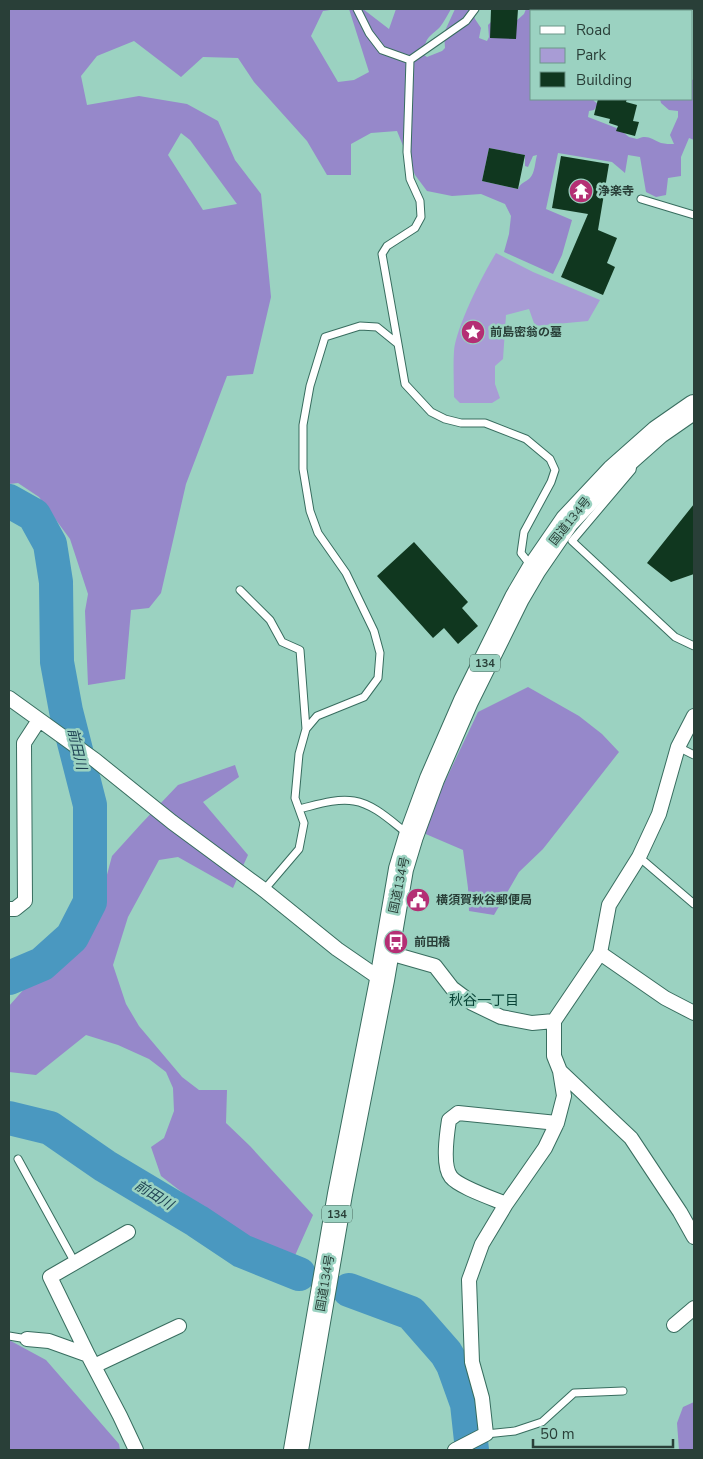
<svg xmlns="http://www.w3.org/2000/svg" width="703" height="1459" font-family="'Nunito Sans','Noto Sans JP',sans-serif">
	<rect width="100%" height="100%" fill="#9bd2c1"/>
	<path fill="#a89cd5" d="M496,253L533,272L600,300L588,321L535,326L529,309L506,315L503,359L495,366V384L500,398L492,403H460L454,397C454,382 453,366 454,351C456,327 483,274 496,253Z"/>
	<path fill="#9688ca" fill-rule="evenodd" d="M9,9H337L323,11L311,36L338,82L354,80L369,72L349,9H363L389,29L396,9H451C448,14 444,22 440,27C429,38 425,36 424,55L427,57L442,51L445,48L444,33L455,9H472L475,19L481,28L479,38L487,41L489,37L488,25L492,21L515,22L524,14L526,9H570L573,11H532V99H593L594,101L598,104L594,110L589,111L588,117L619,129L629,137L637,139C647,134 652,139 661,143C665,144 670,144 674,144L670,135L678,117V111L669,110L661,103L660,99H692V80L694,79V140L689,138L681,157V176L668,178L666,195L656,197L646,192L640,157L628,155L625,173L612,162L558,153L546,209L572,220L562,255L553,274L504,252L509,234L511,216L505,204L481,194L452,196L427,191L415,175L397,131L371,133L351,144V175H327L307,141L254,82L238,58L203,57L181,77L134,41L97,56L81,76L87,105L139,96L187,104L218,121L235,160L261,194L271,297L253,374L227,376L186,484L161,593L149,608L131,610L125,679L88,685L85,611L88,594L70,539L39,497L18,483L9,484ZM181,133L190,140L237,204L203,210L168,155ZM489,148L525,155V166L528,167L533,156L537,155C535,162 535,173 530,178C525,183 521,182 518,189L482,181Z
		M528,687L579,716L602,734L619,752L543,849L519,872L494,915L469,911L468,888L463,850L421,832L478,712Z
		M235,765L239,777L203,802L248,855L233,888L178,857L159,860L128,917L113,965L126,1004L139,1026L182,1077L199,1090H227L226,1123L250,1146L313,1215L293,1260L254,1248L161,1176L151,1147L164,1138L174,1111L173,1088L166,1072L149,1059L118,1045L86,1035L36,1075L9,1072V1006L25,988L93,927L112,856L141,824L178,785Z
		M9,1340L46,1360L119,1444L120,1450H9Z
		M694,1402V1450H679L677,1423L683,1407Z"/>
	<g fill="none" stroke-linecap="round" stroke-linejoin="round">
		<path stroke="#4a98c0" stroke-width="34" d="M9,501L34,515L50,544L56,582L57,662L66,711L90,805V902L72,937L42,964L9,978
			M9,1118L50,1128L105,1166L197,1221L242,1251L299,1274
			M349,1290L411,1313L446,1353L453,1365L467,1404L472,1450"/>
	</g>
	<path fill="#10371f" d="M491,9H518L516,39L490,38Z
		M598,99H627L626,102L637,105L633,121L639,122L635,136L616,131L618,126L609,123L610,119L594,115Z
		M489,148L525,155L518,189L482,181Z
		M561,156L609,164L598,230L617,238L607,263L615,267L603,295L561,277L588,214L552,208Z
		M694,504V574L671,582L647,563Z
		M414,542L468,602L462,608L478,626L458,644L444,628L433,638L377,576Z"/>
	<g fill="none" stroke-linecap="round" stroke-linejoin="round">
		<g stroke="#386d5f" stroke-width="9">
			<path id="service" d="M357,9L369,33L382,50L410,60
				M410,60L466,21L475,9
				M641,199L694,215
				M398,344L382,254L387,246L415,228L421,217L420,201L410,179L407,152L410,60
				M633,465L632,470L572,541L675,637L694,646
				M240,590L270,620L282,642L300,650L306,729L299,754L295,798L304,823L299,849L264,890
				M306,729L317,716L364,697L378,678L380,653L374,631L346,573L318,533L310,511L303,469V425L310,386L325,337L360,326L377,327L398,344L405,384L431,412L445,419L461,423H485L526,439L550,459L555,470L551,482L524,532L521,553L532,567
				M678,747L694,755
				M299,809C316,805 336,798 354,801C374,804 392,822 408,834
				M639,857L694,904
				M18,1159L74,1261
				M9,1336L27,1339
				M486,1434L515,1431L542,1422L574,1393L623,1391"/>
		</g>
		<g stroke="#386d5f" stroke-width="16">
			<path id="minor" d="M9,698L95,760L172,822L264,890L337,949L382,980
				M9,909H15L25,901L24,743L39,720
				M386,952L435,966L452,988L472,1003L501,1017L532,1023L554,1021
				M600,953L665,998L694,1013
				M560,1071L631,1138L680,1212L694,1237
				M506,1204C492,1198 459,1187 451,1177C442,1166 447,1133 449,1120L458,1113L557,1123
				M674,1325L694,1308
				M27,1339L49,1341L88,1355L120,1416L136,1450
				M88,1355L50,1277L128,1232
				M94,1366L179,1326
				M455,1450L486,1434L482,1398L472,1362L469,1280L482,1244L506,1204L545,1148L557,1123L564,1096L560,1071L554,1056V1021L600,953L609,905L639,857L659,814L678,747L694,716"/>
		</g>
		<g stroke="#386d5f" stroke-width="26">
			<path id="trunk" d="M296,1450L340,1194L382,980L401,869L411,836L432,779L466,701L517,598L534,569L567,521L614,471L658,432L694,407"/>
		</g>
		<use href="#service" stroke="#fff" stroke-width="7"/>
		<use href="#minor" stroke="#fff" stroke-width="14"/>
		<use href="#trunk" stroke="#fff" stroke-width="24"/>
	</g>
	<defs>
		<g id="temple-disc" transform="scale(1.25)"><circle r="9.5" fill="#b42f74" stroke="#9bd2c1"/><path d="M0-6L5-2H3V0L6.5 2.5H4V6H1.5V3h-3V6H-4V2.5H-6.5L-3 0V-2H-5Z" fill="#fff"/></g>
		<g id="sight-disc" transform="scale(1.25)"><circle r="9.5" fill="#b42f74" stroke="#9bd2c1"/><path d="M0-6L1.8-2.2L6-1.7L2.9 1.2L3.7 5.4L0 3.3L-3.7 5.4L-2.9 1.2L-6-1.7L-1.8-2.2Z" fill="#fff"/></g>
		<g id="civic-disc" transform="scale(1.25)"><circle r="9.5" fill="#b42f74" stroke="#9bd2c1"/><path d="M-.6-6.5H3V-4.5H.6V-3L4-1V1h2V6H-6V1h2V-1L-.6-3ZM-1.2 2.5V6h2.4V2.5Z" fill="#fff"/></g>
		<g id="bus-disc" transform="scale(1.25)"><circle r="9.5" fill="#b42f74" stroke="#9bd2c1"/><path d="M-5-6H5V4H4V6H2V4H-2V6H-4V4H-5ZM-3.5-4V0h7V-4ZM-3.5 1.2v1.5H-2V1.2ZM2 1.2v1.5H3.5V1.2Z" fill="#fff"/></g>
	</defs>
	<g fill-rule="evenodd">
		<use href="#temple-disc" x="581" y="191"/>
		<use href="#sight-disc" x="473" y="332"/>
		<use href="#civic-disc" x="418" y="900"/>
		<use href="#bus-disc" x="396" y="942"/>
	</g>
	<g text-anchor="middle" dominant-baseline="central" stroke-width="5" stroke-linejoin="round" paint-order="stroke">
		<g fill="#9bd2c1" stroke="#4b6b61" stroke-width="1">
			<rect x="470" y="654.5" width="30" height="17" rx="4"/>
			<rect x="322" y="1205.5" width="30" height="17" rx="4"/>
		</g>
		<g font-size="11" font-weight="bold" fill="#293f38">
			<text x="485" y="663">134</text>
			<text x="337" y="1214">134</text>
		</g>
		<g font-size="12" font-weight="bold" fill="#293f38" stroke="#9bd2c1" text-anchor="start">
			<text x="598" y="191">浄楽寺</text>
			<text x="490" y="332">前島密翁の墓</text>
			<text x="436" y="900">横須賀秋谷郵便局</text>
			<text x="414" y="942">前田橋</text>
		</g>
		<g font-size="12" fill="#293f38" stroke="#9bd2c1">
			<text transform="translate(570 521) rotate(-51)">国道134号</text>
			<text transform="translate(399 885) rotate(-78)">国道134号</text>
			<text transform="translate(325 1283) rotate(-80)">国道134号</text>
		</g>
		<g font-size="14" font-style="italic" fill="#1c3f51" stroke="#9bd2c1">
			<text transform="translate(77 749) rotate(77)">前田川</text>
			<text transform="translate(154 1195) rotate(32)">前田川</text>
		</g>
		<g font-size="14" fill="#084437" stroke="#9bd2c1">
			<text x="484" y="1000">秋谷一丁目</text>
		</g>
	</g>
	<rect width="703" height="1459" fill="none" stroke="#293f38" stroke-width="20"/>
	<rect x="530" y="10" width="162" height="90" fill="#9bd2c1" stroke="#6d978a"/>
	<rect x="540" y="26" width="25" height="8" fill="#ffffff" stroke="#6d978a"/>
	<text x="576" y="35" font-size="15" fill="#293f38">Road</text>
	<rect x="540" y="48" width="25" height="15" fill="#a89cd5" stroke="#6d978a"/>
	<text x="576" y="60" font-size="15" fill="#293f38">Park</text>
	<rect x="540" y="72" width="25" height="15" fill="#10371f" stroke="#6d978a"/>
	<text x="576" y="85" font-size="15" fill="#293f38">Building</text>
	<path d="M533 1439v8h140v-8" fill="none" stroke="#293f38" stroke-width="2.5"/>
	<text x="540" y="1439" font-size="15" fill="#293f38" stroke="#9bd2c1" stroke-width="4" paint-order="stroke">50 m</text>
</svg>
